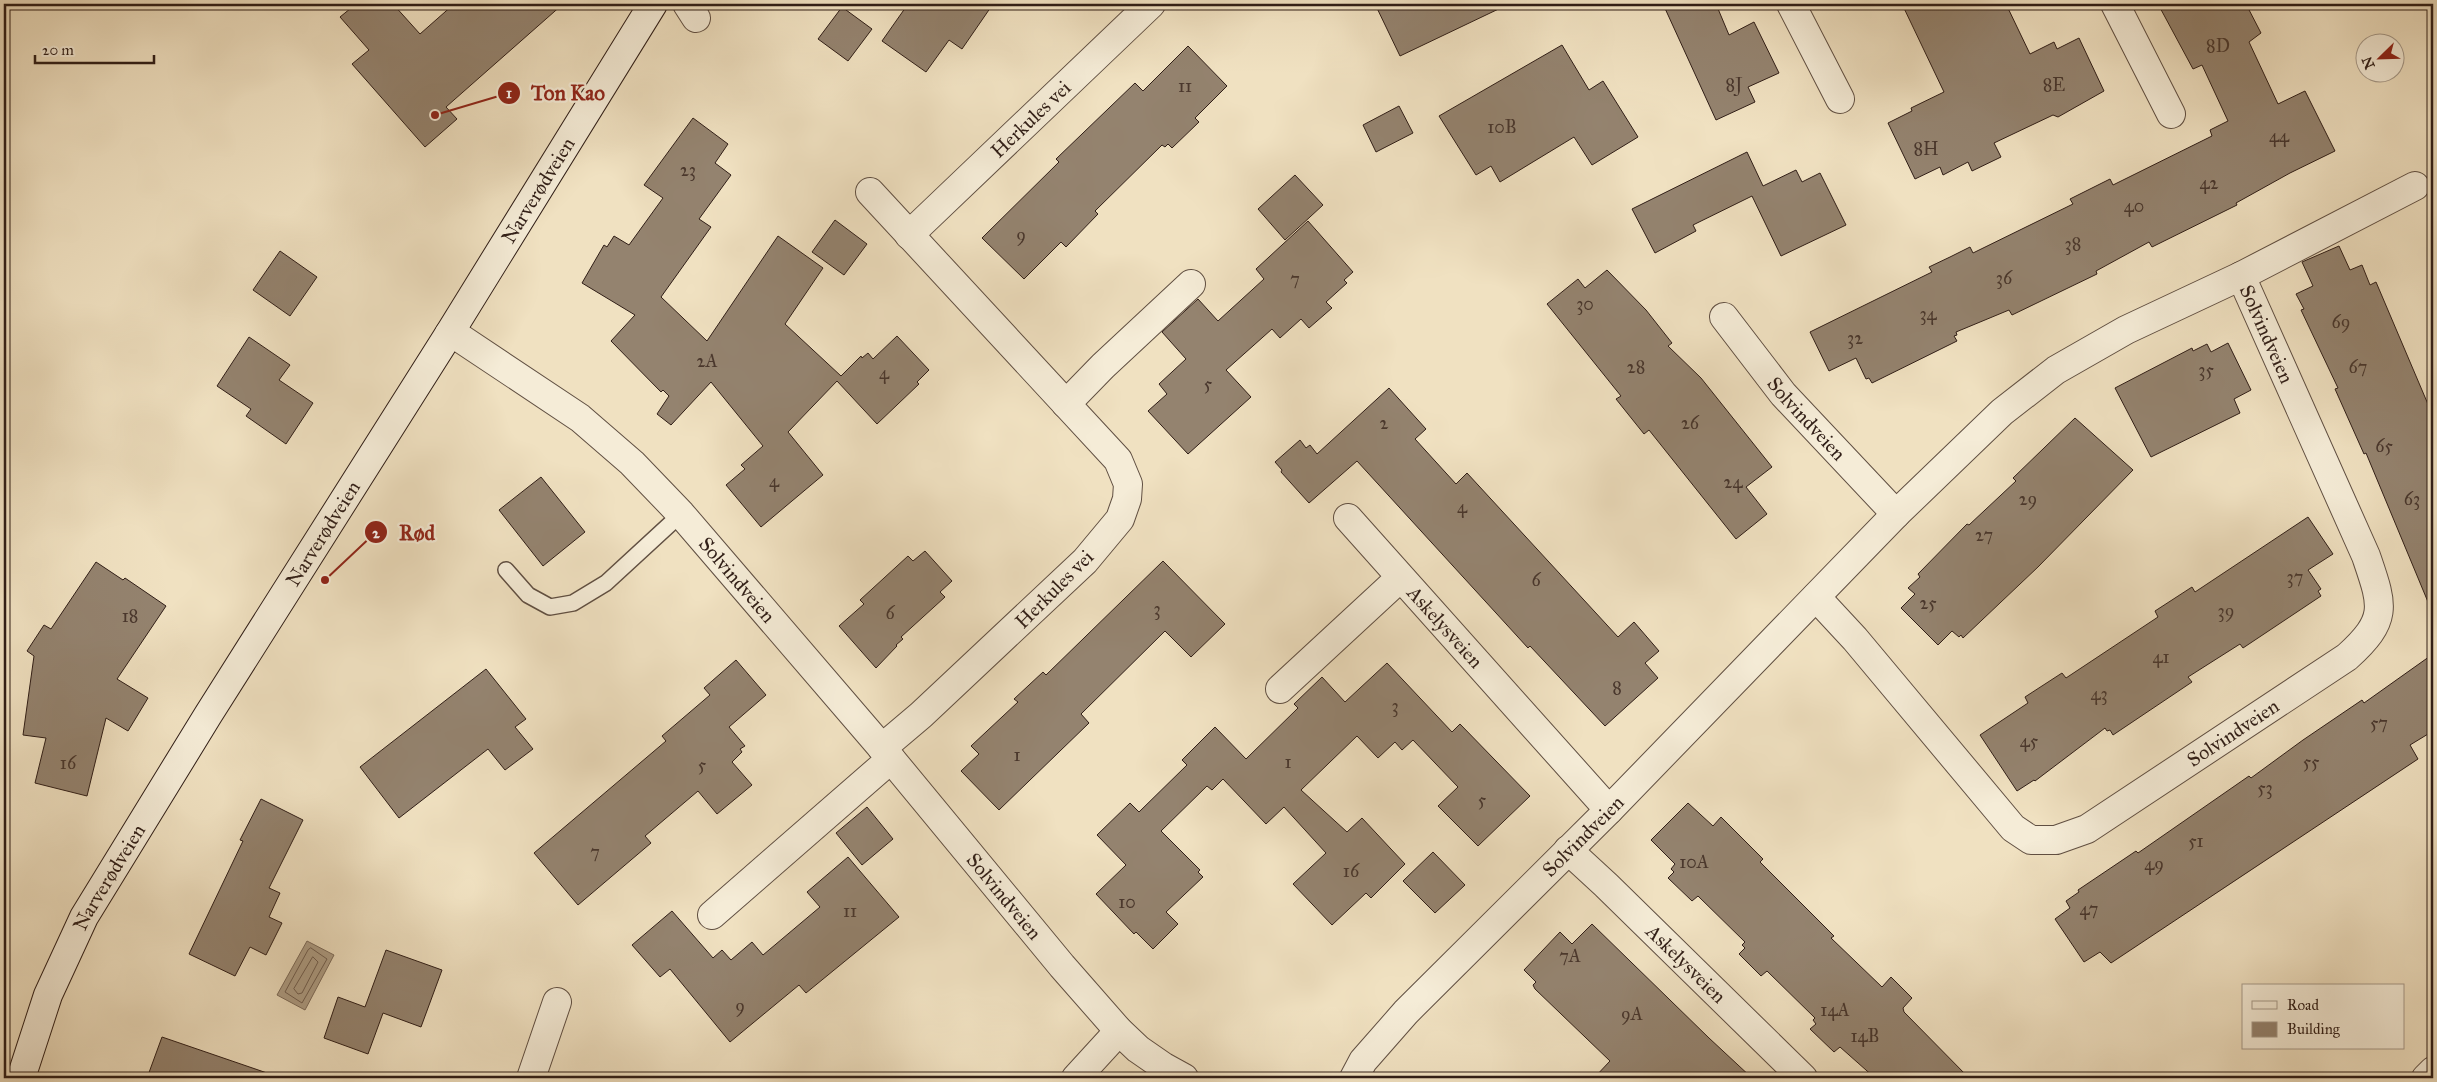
<svg xmlns="http://www.w3.org/2000/svg" width="2437" height="1082" font-family="'IM FELL Great Primer',serif">
	<rect width="100%" height="100%" fill="#f0e1c1"/>
	<filter id="stains"><feTurbulence type="fractalNoise" baseFrequency=".004" numOctaves="4"/><feColorMatrix values="0 0 0 0 .2 0 0 0 0 .09 0 0 0 0 .02 0 0 0 .5 -.17"/></filter>
	<radialGradient id="worn" r=".72"><stop offset=".6" stop-color="#630" stop-opacity="0"/><stop offset="1" stop-color="#630" stop-opacity=".3"/></radialGradient>
	<path fill="#af9f87" stroke="#7c6b5a" d="M307,941L334,955L305,1010L277,995Z"/>
	<g fill="none" stroke-linecap="round" stroke-linejoin="round">
		<path stroke="#705e4f" stroke-width="1" d="M311,948L327,959L302,1003L285,992L308,950Z
			M313,957L318,962L302,993L298,994L294,989Z"/>
	</g>
	<path fill="#94836f" stroke="#301e17" d="M356,4H393L420,34L454,4H563L446,107L457,119L425,147L352,64L369,50L340,17Z
		M908,4H993L962,49L949,40L926,72L882,41Z
		M1375,4H1509L1400,56Z
		M1663,4H1716L1729,35L1754,22L1779,73L1748,87L1755,102L1716,120Z
		M1902,4H2006L2030,54L2054,42L2057,49L2079,38L2104,91L2058,117L2053,115L1994,143L2001,157L1972,171L1968,162L1943,175L1940,167L1915,179L1888,123L1912,111L1911,108L1944,92Z
		M2158,4H2246L2261,33L2249,42L2278,104L2305,91L2335,151L2290,173L2236,203L2237,205L2152,247L2149,242L2096,271L2097,274L2012,315L2009,310L1956,332L1957,335L1954,336L1957,341L1872,383L1869,378L1866,379L1856,358L1829,371L1810,332L1932,272L1929,267L1950,257L1970,247L1973,253L2073,204L2070,199L2110,179L2113,185L2212,136L2210,130L2228,121L2202,65L2193,69Z
		M842,7L872,29L848,61L818,39Z
		M1562,45L1589,90L1603,81L1638,137L1592,165L1574,137L1500,182L1491,166L1476,175L1439,116Z
		M1188,46L1227,86L1195,118L1199,122L1172,148L1168,144L1165,147L1162,145L1095,211L1098,214L1066,247L1061,242L1024,279L982,238L1059,162L1056,159L1135,83L1143,91Z
		M1399,106L1413,133L1376,152L1363,125Z
		M693,118L728,144L715,163L731,175L699,219L711,227L661,297L707,341L778,236L823,268L785,324L841,376L861,356L862,358L868,353L873,359L897,336L929,370L917,382L919,384L877,424L837,381L788,432L823,475L761,527L726,485L745,469L741,465L763,446L711,382L671,425L657,414L669,396L663,390L661,392L611,341L635,315L582,283L604,245L607,247L614,236L629,245L663,198L644,185Z
		M1747,152L1763,186L1796,170L1802,182L1820,173L1846,225L1781,256L1752,196L1693,225L1696,231L1655,253L1632,209Z
		M1295,175L1323,205L1285,240L1258,209Z
		M835,220L867,244L844,275L812,252Z
		M1308,221L1353,272L1344,280L1347,283L1326,302L1332,308L1309,328L1301,319L1280,338L1272,329L1226,370L1251,397L1188,454L1148,411L1167,394L1159,384L1186,359L1162,332L1198,299L1218,321L1264,279L1256,269Z
		M2339,246L2350,270L2362,265L2370,285L2376,282L2433,416V614L2366,453L2364,454L2335,389L2338,388L2301,310L2304,309L2296,294L2313,286L2302,262Z
		M280,251L317,277L290,316L253,290Z
		M1607,270L1646,310L1672,343L1668,346L1701,378L1772,467L1746,487L1767,514L1736,539L1649,430L1644,434L1616,399L1621,396L1547,304L1578,279L1585,288Z
		M249,337L290,365L279,380L313,403L286,444L246,416L251,409L217,386Z
		M2228,343L2251,390L2234,399L2240,413L2151,457L2115,388L2192,348L2193,351L2207,344L2211,352Z
		M1389,388L1426,429L1415,439L1456,484L1467,473L1618,637L1634,622L1659,651L1645,663L1658,678L1605,726L1530,646L1528,648L1357,461L1309,503L1281,472L1282,470L1275,462L1300,440L1306,448L1310,445L1317,454Z
		M2075,418L2133,470L2038,567L1963,638L1961,635L1959,637L1952,631L1938,645L1901,608L1915,594L1908,588L1920,577L1918,574L1967,524L1969,525L2016,481L2013,478Z
		M541,477L585,532L543,566L499,510Z
		M2308,517L2333,554L2308,570L2321,589L2318,591L2321,596L2243,648L2240,644L2188,677L2192,682L2113,735L2110,730L2107,731L2105,728L2035,781L2034,780L2017,791L1980,735L2028,703L2025,697L2062,673L2066,678L2158,617L2155,611L2192,587L2195,592Z
		M925,551L952,581L940,592L945,597L901,637L903,639L896,645L897,646L876,668L839,626L864,604L860,600L908,556L913,561Z
		M1163,561L1225,624L1191,657L1165,631L1081,714L1089,723L999,810L961,771L979,754L971,746L1018,702L1014,699L1043,672L1046,675Z
		M96,562L123,580L125,578L166,606L117,679L148,698L128,731L106,718L87,796L35,783L46,738L23,735L34,656L27,651L44,625L51,629Z
		M2433,654V731L2410,745L2418,759L2111,963L2100,952L2084,962L2055,919L2070,908L2066,901L2079,892L2078,890L2136,851L2138,853L2249,776L2251,778L2303,740L2362,700L2364,703Z
		M736,660L766,695L729,727L745,746L740,749L742,752L732,762L752,785L717,814L698,791L645,836L651,843L578,905L534,853L666,741L662,736L710,695L704,688Z
		M1387,663L1452,732L1460,724L1530,796L1478,846L1438,806L1458,787L1413,740L1402,750L1395,742L1378,758L1357,736L1301,790L1347,832L1362,818L1405,864L1371,898L1366,893L1332,925L1293,884L1326,853L1284,807L1266,824L1223,779L1212,790L1207,786L1161,831L1200,870L1198,872L1203,877L1166,912L1178,924L1153,949L1136,932L1134,934L1096,894L1126,865L1097,835L1130,803L1139,812L1187,765L1182,760L1215,727L1246,759L1298,708L1294,704L1322,677L1345,702Z
		M486,669L526,719L515,727L533,749L505,770L488,749L399,818L360,767Z
		M261,799L303,820L269,888L280,893L269,917L282,923L266,955L250,947L235,976L189,954L243,841L240,840Z
		M1688,803L1713,826L1721,817L1763,859L1760,862L1834,936L1831,938L1882,987L1891,977L1912,998L1903,1008L1904,1012L1969,1078H1875L1840,1047L1834,1052L1810,1029L1816,1024L1813,1020L1815,1018L1767,971L1761,976L1739,954L1745,948L1742,945L1745,942L1698,896L1692,901L1668,878L1674,872L1671,869L1675,864L1651,840Z
		M867,807L893,839L862,865L836,833Z
		M1433,852L1465,885L1435,913L1403,881Z
		M848,857L899,917L806,993L799,985L730,1042L670,969L660,977L632,945L672,911L713,958L722,950L731,960L752,942L763,955L820,907L807,892Z
		M1592,924L1709,1038L1752,1078H1594L1610,1061L1535,989L1533,985L1536,982L1524,970L1560,932L1572,944Z
		M386,950L442,970L421,1027L383,1013L368,1054L324,1038L338,997L365,1007Z
		M162,1037L267,1073L266,1078H147Z"/>
	<g fill="none" stroke-linecap="round" stroke-linejoin="round">
		<g stroke="#604f42" stroke-width="18">
			<path id="service" d="M506,570L528,595L550,607L573,603L606,583L681,514"/>
		</g>
		<g stroke="#604f42" stroke-width="30">
			<g id="minor">
				<path d="M687,4L696,18"/>
				<path d="M1791,4L1840,99"/>
				<path d="M2115,4L2171,114"/>
				<path d="M870,192L1118,460L1128,484L1127,499L1120,519L1085,561L921,715L882,748"/>
				<path id="s1" d="M909,235L1151,4"/>
				<path id="s2" d="M1724,317L1783,394L1896,514"/>
				<path id="s3" d="M449,334L460,338L580,418L632,463L681,514L882,748L1062,966L1119,1031L1138,1049L1164,1067L1184,1078"/>
				<path d="M1066,404L1103,366L1191,284"/>
				<path id="s4" d="M1348,518L1609,810"/>
				<path id="s5" d="M1816,597L1855,639L2013,828L2031,840H2056L2087,829L2347,657C2389,619 2383,606 2366,556L2241,276"/>
				<path d="M1280,689L1400,578"/>
				<path id="s6" d="M1568,850L1606,885L1803,1078"/>
				<path d="M712,915L891,759"/>
				<path d="M531,1078L557,1002"/>
				<path d="M1076,1078L1119,1031"/>
				<path id="s7" d="M1354,1078L1363,1061L1406,1012L1609,810L1896,514L2002,412L2056,370L2126,330L2241,276L2415,186"/>
				<path d="M2426,1078L2433,1071"/>
			</g>
		</g>
		<g stroke="#301e17" stroke-width="30">
			<g id="secondary">
				<path id="s8" d="M21,1078L48,995L84,917L208,715L449,334L653,4"/>
			</g>
		</g>
		<use href="#service" stroke="#f5ecd7" stroke-width="15"/>
		<use href="#minor" stroke="#f5ecd7" stroke-width="28"/>
		<use href="#secondary" stroke="#f5ecd7" stroke-width="28"/>
	</g>
	<g text-anchor="middle" dominant-baseline="central" stroke-width="4.5" stroke-linejoin="round" paint-order="stroke">
		<g font-size="18" fill="#49372d">
			<text x="2218" y="46">8D</text>
			<text x="1734" y="85">8J</text>
			<text x="2054" y="85">8E</text>
			<text x="1185" y="86">11</text>
			<text x="1502" y="127">10B</text>
			<text x="2279" y="136">44</text>
			<text x="1926" y="149">8H</text>
			<text x="688" y="170">23</text>
			<text x="2209" y="183">42</text>
			<text x="2134" y="206">40</text>
			<text x="1021" y="235">9</text>
			<text x="2073" y="244">38</text>
			<text x="2004" y="278">36</text>
			<text x="1295" y="279">7</text>
			<text x="1585" y="304">30</text>
			<text x="1928" y="314">34</text>
			<text x="2341" y="322">69</text>
			<text x="1855" y="338">32</text>
			<text x="707" y="361">2A</text>
			<text x="1636" y="367">28</text>
			<text x="2358" y="367">67</text>
			<text x="2206" y="370">35</text>
			<text x="884" y="373">4</text>
			<text x="1208" y="384">5</text>
			<text x="1384" y="423">2</text>
			<text x="1690" y="423">26</text>
			<text x="2384" y="446">65</text>
			<text x="774" y="481">4</text>
			<text x="1733" y="482">24</text>
			<text x="2028" y="499">29</text>
			<text x="2412" y="499">63</text>
			<text x="1462" y="507">4</text>
			<text x="1984" y="535">27</text>
			<text x="2295" y="577">37</text>
			<text x="1536" y="580">6</text>
			<text x="1928" y="603">25</text>
			<text x="1157" y="609">3</text>
			<text x="2226" y="611">39</text>
			<text x="890" y="613">6</text>
			<text x="130" y="616">18</text>
			<text x="2161" y="657">41</text>
			<text x="1617" y="688">8</text>
			<text x="2099" y="694">43</text>
			<text x="1395" y="706">3</text>
			<text x="2379" y="723">57</text>
			<text x="2029" y="741">45</text>
			<text x="1017" y="755">1</text>
			<text x="1288" y="762">1</text>
			<text x="2311" y="762">55</text>
			<text x="68" y="763">16</text>
			<text x="702" y="765">5</text>
			<text x="2265" y="788">53</text>
			<text x="1482" y="800">5</text>
			<text x="2196" y="841">51</text>
			<text x="595" y="852">7</text>
			<text x="1694" y="862">10A</text>
			<text x="2154" y="864">49</text>
			<text x="1351" y="871">16</text>
			<text x="1127" y="902">10</text>
			<text x="2089" y="909">47</text>
			<text x="850" y="911">11</text>
			<text x="1570" y="956">7A</text>
			<text x="740" y="1006">9</text>
			<text x="1835" y="1010">14A</text>
			<text x="1632" y="1014">9A</text>
			<text x="1865" y="1036">14B</text>
		</g>
		<g font-size="20" fill="#301e17" stroke="#f5ecd7">
			<text stroke="none"><textPath href="#s1" startOffset="168">Herkules vei</textPath></text>
			<text stroke="none"><textPath href="#s8" startOffset="1030">Narverødveien</textPath></text>
			<text transform="translate(2267 334) rotate(66)">Solvindveien</text>
			<text stroke="none"><textPath href="#s2" startOffset="131">Solvindveien</textPath></text>
			<text stroke="none"><textPath href="#s8" startOffset="625">Narverødveien</textPath></text>
			<text stroke="none"><textPath href="#s3" startOffset="382">Solvindveien</textPath></text>
			<text transform="translate(1054 589) rotate(-45)">Herkules vei</text>
			<text stroke="none"><textPath href="#s4" startOffset="146">Askelysveien</textPath></text>
			<text stroke="none"><textPath href="#s5" startOffset="558">Solvindveien</textPath></text>
			<text stroke="none"><textPath href="#s7" startOffset="334">Solvindveien</textPath></text>
			<text stroke="none"><textPath href="#s8" startOffset="220">Narverødveien</textPath></text>
			<text stroke="none"><textPath href="#s3" startOffset="796">Solvindveien</textPath></text>
			<text stroke="none"><textPath href="#s6" startOffset="164">Askelysveien</textPath></text>
		</g>
	</g>
	<path fill="none" stroke="#8f2418" stroke-width="2" d="M435 115L509 93M325 580L376 532"/>
	<g fill="#8f2418" stroke="#f5ecd7" stroke-width="2">
		<circle cx="435" cy="115" r="5"/>
		<circle cx="325" cy="580" r="5"/>
		<circle cx="509" cy="93" r="12"/>
		<circle cx="376" cy="532" r="12"/>
	</g>
	<g font-size="15" text-anchor="middle" font-weight="bold" fill="#fff">
		<text x="509" y="98">1</text>
		<text x="376" y="538">2</text>
	</g>
	<g font-size="21" text-anchor="middle" font-weight="bold" fill="#8f2418" stroke="#f5ecd7" stroke-width="4.5" stroke-linejoin="round" paint-order="stroke">
		<text x="568" y="100">Ton Kao</text>
		<text x="417" y="540">Rød</text>
	</g>
	<rect width="2437" height="1082" fill="none" stroke="#f0e1c1" stroke-width="20"/>
	<rect x="5" y="5" width="2427" height="1072" fill="none" stroke="#301e17" stroke-width="2.5"/>
	<rect x="10" y="10" width="2417" height="1062" fill="none" stroke="#301e17"/>
	<rect x="2242" y="984" width="162" height="65" fill="#f5ecd7" stroke="#a69a8a"/>
	<rect x="2252" y="1001" width="25" height="8" fill="#f5ecd7" stroke="#a69a8a"/>
	<text x="2287" y="1010" font-size="15" fill="#301e17">Road</text>
	<rect x="2252" y="1022" width="25" height="15" fill="#94836f" stroke="#a69a8a"/>
	<text x="2287" y="1034" font-size="15" fill="#301e17">Building</text>
	<g transform="translate(2380 58) rotate(247)"><circle r="24" fill="#f5ecd7" stroke="#a69a8a"/>
	<path d="M0-4L9 19L0 12L-9 19Z" fill="#8f2418"/>
	<text y="-8" font-size="14" font-weight="bold" text-anchor="middle" fill="#301e17">N</text>
	</g>
	<path d="M35 55v8h119v-8" fill="none" stroke="#301e17" stroke-width="2.5"/>
	<text x="42" y="55" font-size="15" fill="#301e17" stroke="#f5ecd7" stroke-width="4" paint-order="stroke">20 m</text>
	<rect width="100%" height="100%" filter="url(#stains)"/>
	<rect width="100%" height="100%" fill="url(#worn)"/>
</svg>
